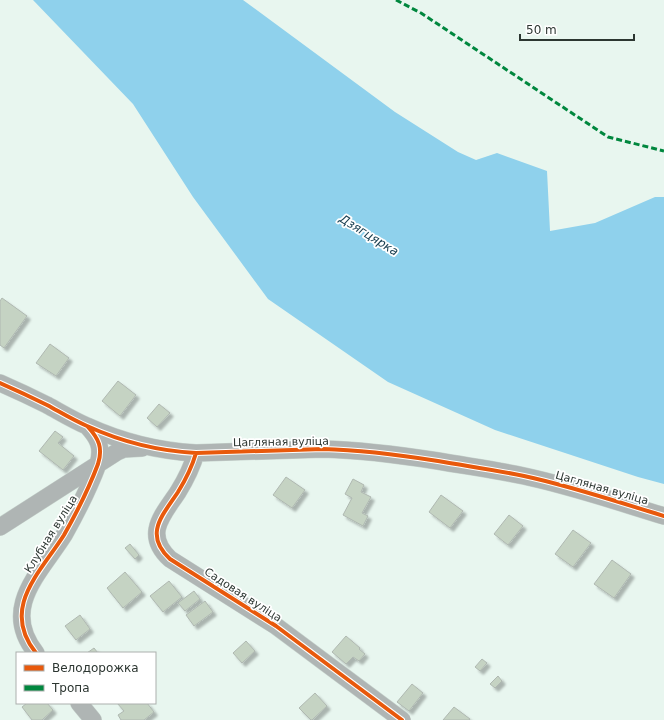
<svg xmlns="http://www.w3.org/2000/svg" width="664" height="720" font-family="'DejaVu Sans',sans-serif">
	<defs>
		<filter id="shadow"><feDropShadow dx="3.5" dy="3.5" stdDeviation="1" flood-color="#0004"/></filter>
	</defs>
	<rect width="100%" height="100%" fill="#e8f6ef"/>
	<path fill="#8fd1ec" d="M33,0H243L395,112L458,152L476,160L497,153L547,171L550,231L595,223L655,197H664V484L638,477L495,430L388,382L268,299L193,197L133,104Z"/>
	<path fill="#c5d3c3" stroke="#afb8b1" filter="url(#shadow)" d="M2,298L27,316L4,348L0,345V301Z
		M50,344L69,358L56,376L36,363Z
		M118,381L136,395L120,416L102,401Z
		M159,404L170,413L157,427L147,418Z
		M55,431L63,437L58,443L74,456L63,470L39,451Z
		M286,477L305,490L292,508L273,495Z
		M353,479L364,485L361,492L371,497L362,513L368,516L363,526L343,515L352,498L345,494Z
		M441,495L463,511L450,528L429,512Z
		M509,515L523,526L508,545L494,534Z
		M573,530L591,543L573,567L555,554Z
		M130,544L139,555L135,559L125,548Z
		M612,560L631,574L614,598L594,584Z
		M125,572L142,592L123,608L107,588Z
		M169,581L182,597L163,612L150,596Z
		M194,591L200,599L185,611L178,603Z
		M205,601L213,612L194,626L186,615Z
		M80,615L90,629L76,640L65,626Z
		M346,636L360,648L359,649L365,654L359,661L353,657L346,664L332,652Z
		M246,641L255,651L242,663L233,653Z
		M94,648L98,653H87Z
		M482,659L487,663L480,671L475,667Z
		M498,676L502,681L495,688L490,684Z
		M412,684L423,693L409,711L397,702Z
		M315,693L327,706L312,720H311L299,708Z
		M27,703H47L53,710L42,720H32L22,707Z
		M117,703H147L154,712L144,720H121L118,715L124,711Z
		M454,707L470,719L469,720H443Z"/>
	<g fill="none" stroke-linecap="round" stroke-linejoin="round">
		<g stroke="#c7d3cd" stroke-width="18">
			<path id="minor" d="M0,383C16,390 31,397 47,405C60,412 73,420 87,426C122,442 158,451 196,453L323,449C362,450 400,455 438,461C466,466 496,470 524,476C571,486 618,502 664,516
				M196,453C192,467 186,479 178,492C163,515 143,534 170,559L276,626L402,720
				M0,527L117,452L124,449L142,448
				M36,653C0,608 40,573 64,535C77,512 89,488 98,464C103,447 98,438 87,426
				M79,703L93,720"/>
		</g>
		<use href="#minor" stroke="#afb5b4" stroke-width="17"/>
		<path stroke="#00873e" stroke-width="3" stroke-dasharray="6 3" stroke-linecap="butt" d="M396,0L421,13L608,137L664,151"/>
		<g stroke="#fff" stroke-width="6">
			<path id="cycleway" d="M0,383C16,390 31,397 47,405C60,412 73,420 87,426C122,442 158,451 196,453L323,449C362,450 400,455 438,461C466,466 496,470 524,476C571,486 618,502 664,516
				M196,453C192,467 186,479 178,492C163,515 143,534 170,559L276,626L402,720
				M36,653C0,608 40,573 64,535C77,512 89,488 98,464C103,448 99,439 88,427"/>
		</g>
		<use href="#cycleway" stroke="#e8590c" stroke-width="4"/>
	</g>
	<g text-anchor="middle" dominant-baseline="central" stroke-width="3.5" stroke-linejoin="round" paint-order="stroke">
		<g font-size="11" fill="#2c3631" stroke="#fff">
			<text transform="translate(281 442) rotate(-1)">Цагляная вуліца</text>
			<text transform="translate(602 488) rotate(16)">Цагляная вуліца</text>
			<text transform="translate(51 534) rotate(-58)">Клубная вуліца</text>
			<text transform="translate(243 595) rotate(33)">Садовая вуліца</text>
		</g>
		<g font-size="12" font-style="italic" fill="#153c4e" stroke="#fff">
			<text transform="translate(369 235) rotate(32)">Дзягцярка</text>
		</g>
	</g>
	<rect x="16" y="652" width="140" height="52" fill="#ffffff" stroke="#abafad"/>
	<rect x="24" y="665" width="20" height="6" fill="#e8590c" stroke="#abafad"/>
	<text x="52" y="672" font-size="12" fill="#2c3631">Велодорожка</text>
	<rect x="24" y="685" width="20" height="6" fill="#00873e" stroke="#abafad"/>
	<text x="52" y="692" font-size="12" fill="#2c3631">Тропа</text>
	<path d="M520 34v6h114v-6" fill="none" stroke="#2c3631" stroke-width="2"/>
	<text x="526" y="34" font-size="12" fill="#2c3631" stroke="#ffffff" stroke-width="3" paint-order="stroke">50 m</text>
</svg>
